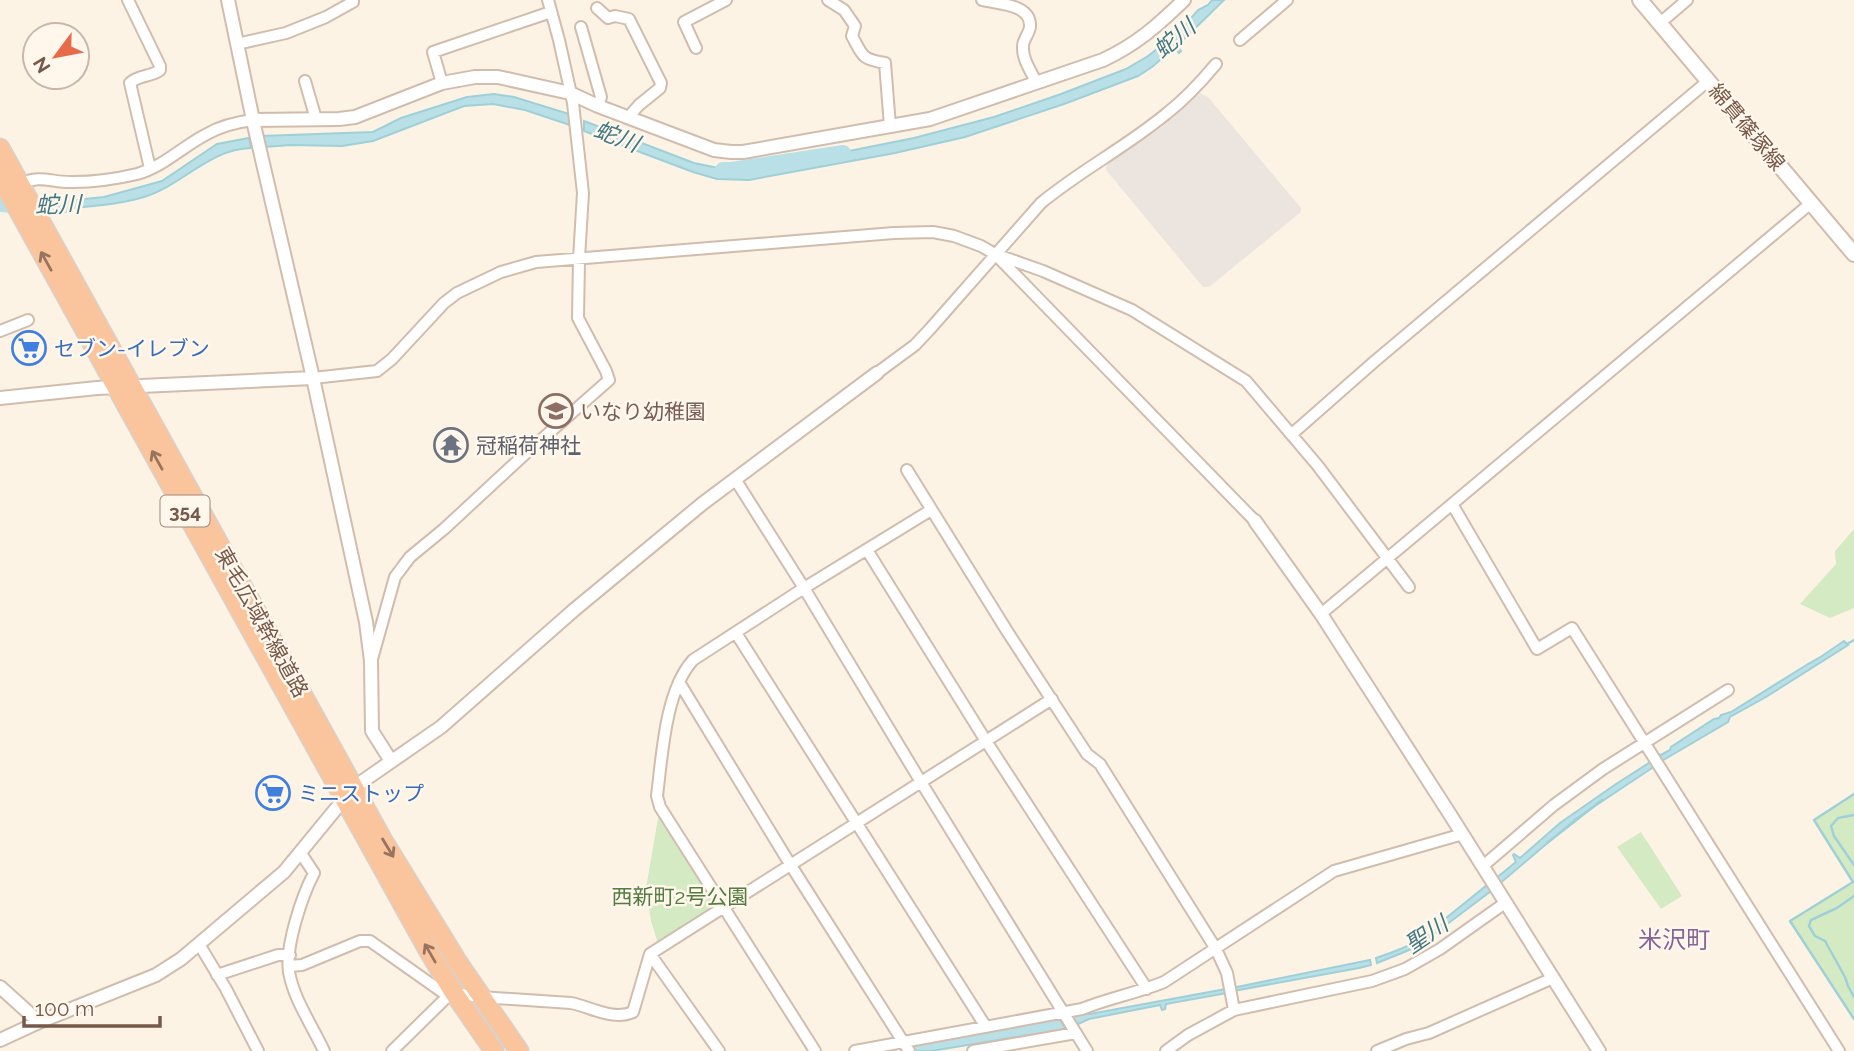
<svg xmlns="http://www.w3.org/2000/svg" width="1854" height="1051" font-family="Raleway,'Noto Sans JP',sans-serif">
	<rect width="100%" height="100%" fill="#fcf3e5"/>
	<path fill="#ece5df" d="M1200,93L1208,97L1301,208V212L1209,287H1203L1106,170L1107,164L1162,127Z"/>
	<path fill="#d4eac3" d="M1854,529V608L1830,618L1800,604L1836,564L1835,551Z
		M1854,794V1019L1790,921L1852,882L1814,820Z
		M660,807L724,906L659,947L651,921L646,888Z
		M1641,832L1682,896L1661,909L1617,847Z"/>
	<path fill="#b9e0e6" stroke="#9fd0d8" stroke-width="2" d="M1212,0H1224L1177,46L1181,51L1179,53L1174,48L1152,67L1138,76L1064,104L965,137L895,153L749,180L717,179L693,172L584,131V121L694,163L728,170L784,164L914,138L994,117L1061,94L1126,69L1148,56L1180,31L1198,10L1208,5Z
		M494,94L514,97L569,114L570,125L525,110L493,104L464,106L373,141L342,146L291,145L264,147L262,136L373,132L401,118L467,97Z
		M249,138L251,148C209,149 183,185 144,197C114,206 80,207 49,210L44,203L104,197L162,181L217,144Z
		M1844,641L1848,645L1766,697L1730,717L1728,722L1660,762L1657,757L1670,750L1671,747L1714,719L1719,718L1721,715L1731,712L1808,664L1819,658Z
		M1652,761L1655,766L1577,818L1498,885L1495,879L1516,862L1513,855L1514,854L1520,858L1560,823L1616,784Z
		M1487,885L1491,891L1446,925L1449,932L1447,933L1442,929L1414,948L1377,963L1376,958C1394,952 1436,937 1445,919Z
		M1370,960L1371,965L1359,968L1233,991L1232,988Z
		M1226,989L1227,993L1166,1004L1165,1009L1162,1010L1160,1005L1089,1019L1076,1025L1068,1013L1090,1014Z
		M1058,1016L1066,1029L931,1051H913L909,1044Z"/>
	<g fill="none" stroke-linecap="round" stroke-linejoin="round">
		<path stroke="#9fd0d8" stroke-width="2.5" d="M1847,644L1854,640
			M1854,794L1814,820L1853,882L1790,921L1854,1019
			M1854,815L1838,818L1831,826L1834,836L1854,865
			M1547,843L1602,800
			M1854,896L1837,908L1811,920L1809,926L1815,936L1825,941L1845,977L1848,986L1854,997"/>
		<path stroke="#b9e0e6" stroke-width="16" d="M723,170H731L843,153
			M0,204L24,206L67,205"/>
		<g stroke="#d0bdae" stroke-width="14">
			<path id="minor" d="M128,0L160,66V70C151,77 138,75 130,83L149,164L151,168
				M828,0L844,10L855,26L852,36C863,56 861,59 885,63L890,126
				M982,0C998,4 1031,4 1030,26C1030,33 1023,39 1023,46C1022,59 1031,71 1036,82
				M597,8L608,18L615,16L629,19L661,83L660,88L639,105L632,113V119
				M1660,23L1687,0
				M581,27L601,97L598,106
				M1240,40L1287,0
				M237,44L286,33L326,17L353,2V0
				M696,48L684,22L726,0
				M305,81L316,119
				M442,83L433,52L551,12
				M20,184C41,174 52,183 73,182C94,182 116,179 137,174C163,167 183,146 207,134C221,126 237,122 253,120
				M997,256L1255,521
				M0,331L28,320
				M877,373L915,345L930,329L1041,203C1081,170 1126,147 1166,114C1184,100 1201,82 1216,64
				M313,378L377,371L392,359L444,303L457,293L501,272L536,262L894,233L933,232L954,236L981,246L995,254L1043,271L1132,310L1246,381L1318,466L1409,587
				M1292,434L1375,361L1708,81
				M907,470L1007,631L1087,754L1100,764L1216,949L1227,973L1234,1010
				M735,479L804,588L921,782L1087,1051
				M1452,504L1537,649L1572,628L1839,1051
				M867,550L986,741L1147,989
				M1321,614L1811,203
				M736,633L986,1027
				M372,659L395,577L410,557L444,529L525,454L609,380L606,371L578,318L579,259L583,193L573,103L559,40L548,0
				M679,682L790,864L909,1051
				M300,852L314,873C302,896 285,946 289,972C294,1000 312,1025 324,1051
				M1483,866L1554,805L1603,769L1728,690
				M199,944L226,989L258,1051
				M650,954L719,1051
				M289,966L302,965L360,941H370L448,996
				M217,975L278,955H290
				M392,1051L448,996L454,993L480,997L571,1003C591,1007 613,1021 633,1012L650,954L1052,699
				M815,1051L660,807L657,796C662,756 665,691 693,660L804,588L931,510
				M855,1051L1082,1009C1109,998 1137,993 1164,982L1334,871L1463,834
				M973,1051L1076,1033
				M1166,1051L1188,1035L1234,1010L1372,981L1405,969L1440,949L1505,903
				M1377,1051L1406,1039L1429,1033L1553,978"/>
		</g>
		<g stroke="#d0bdae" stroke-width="16">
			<path id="tertiary" d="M228,0L254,125L313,378L366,622L371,661L372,731L391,761
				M253,120L339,119L355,117L442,83L475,77H498L570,93L598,106L714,150L731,152H743L930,119L1103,60C1137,44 1157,26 1184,0
				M0,398L97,388L313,378
				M1255,521L1321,614L1451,816L1599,1051
				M0,987L39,1022
				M0,1040L39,1022L156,975L181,959L284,872L344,799L363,781L441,727L574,610L702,504L877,373"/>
		</g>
		<g stroke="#d3bcab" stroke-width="18">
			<path id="secondary" d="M1640,0L1854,254"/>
		</g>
		<g stroke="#d9d1cc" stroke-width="21">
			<path id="trunk" d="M0,148L384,842L459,964L519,1051
				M0,177L429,952L454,993L494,1051"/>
		</g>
		<use href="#minor" stroke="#fff" stroke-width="10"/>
		<use href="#tertiary" stroke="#fff" stroke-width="12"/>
		<use href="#secondary" stroke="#fff" stroke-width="14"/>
		<use href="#trunk" stroke="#fac49c" stroke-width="18"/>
	</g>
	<defs><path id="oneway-shaft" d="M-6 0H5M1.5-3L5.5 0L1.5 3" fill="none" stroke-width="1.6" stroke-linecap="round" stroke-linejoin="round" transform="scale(1.75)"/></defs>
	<g stroke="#97745e">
		<use href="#oneway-shaft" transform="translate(46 261) rotate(-119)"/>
		<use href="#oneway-shaft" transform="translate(157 460) rotate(-119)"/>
		<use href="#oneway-shaft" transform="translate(388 848) rotate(59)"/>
		<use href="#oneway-shaft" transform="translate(430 953) rotate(-120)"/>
	</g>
	<defs>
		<g id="supermarket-ring" transform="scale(1.75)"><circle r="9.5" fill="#fff7eb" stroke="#3f7fe0" stroke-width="1.5"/><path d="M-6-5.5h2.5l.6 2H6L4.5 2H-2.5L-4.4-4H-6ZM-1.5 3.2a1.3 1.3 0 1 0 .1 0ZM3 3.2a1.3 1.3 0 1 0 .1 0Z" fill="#3f7fe0"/></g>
		<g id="school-ring" transform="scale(1.75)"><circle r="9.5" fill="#fff7eb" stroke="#8d6e63" stroke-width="1.5"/><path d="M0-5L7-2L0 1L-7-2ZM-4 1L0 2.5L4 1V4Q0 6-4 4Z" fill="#8d6e63"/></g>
		<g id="temple-ring" transform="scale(1.75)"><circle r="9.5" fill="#fff7eb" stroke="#6b7280" stroke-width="1.5"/><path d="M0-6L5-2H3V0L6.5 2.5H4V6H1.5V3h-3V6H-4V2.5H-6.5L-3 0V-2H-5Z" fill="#6b7280"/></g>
	</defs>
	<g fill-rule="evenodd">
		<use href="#supermarket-ring" x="29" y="348"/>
		<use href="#school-ring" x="556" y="411"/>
		<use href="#temple-ring" x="451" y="445"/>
		<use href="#supermarket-ring" x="273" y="793"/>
	</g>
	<g text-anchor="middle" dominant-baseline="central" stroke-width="5" stroke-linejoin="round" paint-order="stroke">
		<rect fill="#fff7eb" stroke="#9f887a" stroke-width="2" x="160.5" y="495.5" width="49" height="31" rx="5"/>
		<g font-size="19" font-weight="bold" fill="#76594a">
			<text x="185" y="511">354</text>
		</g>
		<g font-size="21" fill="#76594a" stroke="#fff7eb">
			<text transform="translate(1747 127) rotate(50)">綿貫篠塚線</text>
			<text transform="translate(262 622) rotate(61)">東毛広域幹線道路</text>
		</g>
		<g font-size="21" fill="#366cbe" stroke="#fff7eb" text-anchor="start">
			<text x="54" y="348">セブン-イレブン</text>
			<text x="298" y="793">ミニストップ</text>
		</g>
		<g font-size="21" fill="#785e54" stroke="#fff7eb" text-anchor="start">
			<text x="580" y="411">いなり幼稚園</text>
		</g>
		<g font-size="21" fill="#5b616d" stroke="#fff7eb" text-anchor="start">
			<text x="476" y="445">冠稲荷神社</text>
		</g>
		<g font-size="21" fill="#547c42" stroke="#fff7eb">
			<text x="680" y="896">西新町2号公園</text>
		</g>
		<g font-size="23" font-style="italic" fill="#407883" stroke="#fff7eb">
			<text transform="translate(1174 38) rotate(-40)">蛇川</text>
			<text transform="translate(617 136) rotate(21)">蛇川</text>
			<text transform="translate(58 204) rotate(-1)">蛇川</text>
			<text transform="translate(1426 934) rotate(-34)">聖川</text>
		</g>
		<g font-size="24" fill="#876599" stroke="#fff7eb">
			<text x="1674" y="939">米沢町</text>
		</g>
	</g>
	<g transform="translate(56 56) rotate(238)"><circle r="33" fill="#fff7eb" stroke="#c8b8ab" stroke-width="2"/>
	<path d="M0-5L12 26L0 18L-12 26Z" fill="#e76a49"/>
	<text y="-10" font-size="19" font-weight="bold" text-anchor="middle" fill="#76594a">N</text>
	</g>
	<path d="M24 1016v10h136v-10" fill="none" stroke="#76594a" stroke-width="3.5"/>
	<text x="35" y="1016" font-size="21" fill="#76594a" stroke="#fff7eb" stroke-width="5" paint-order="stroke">100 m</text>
</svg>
